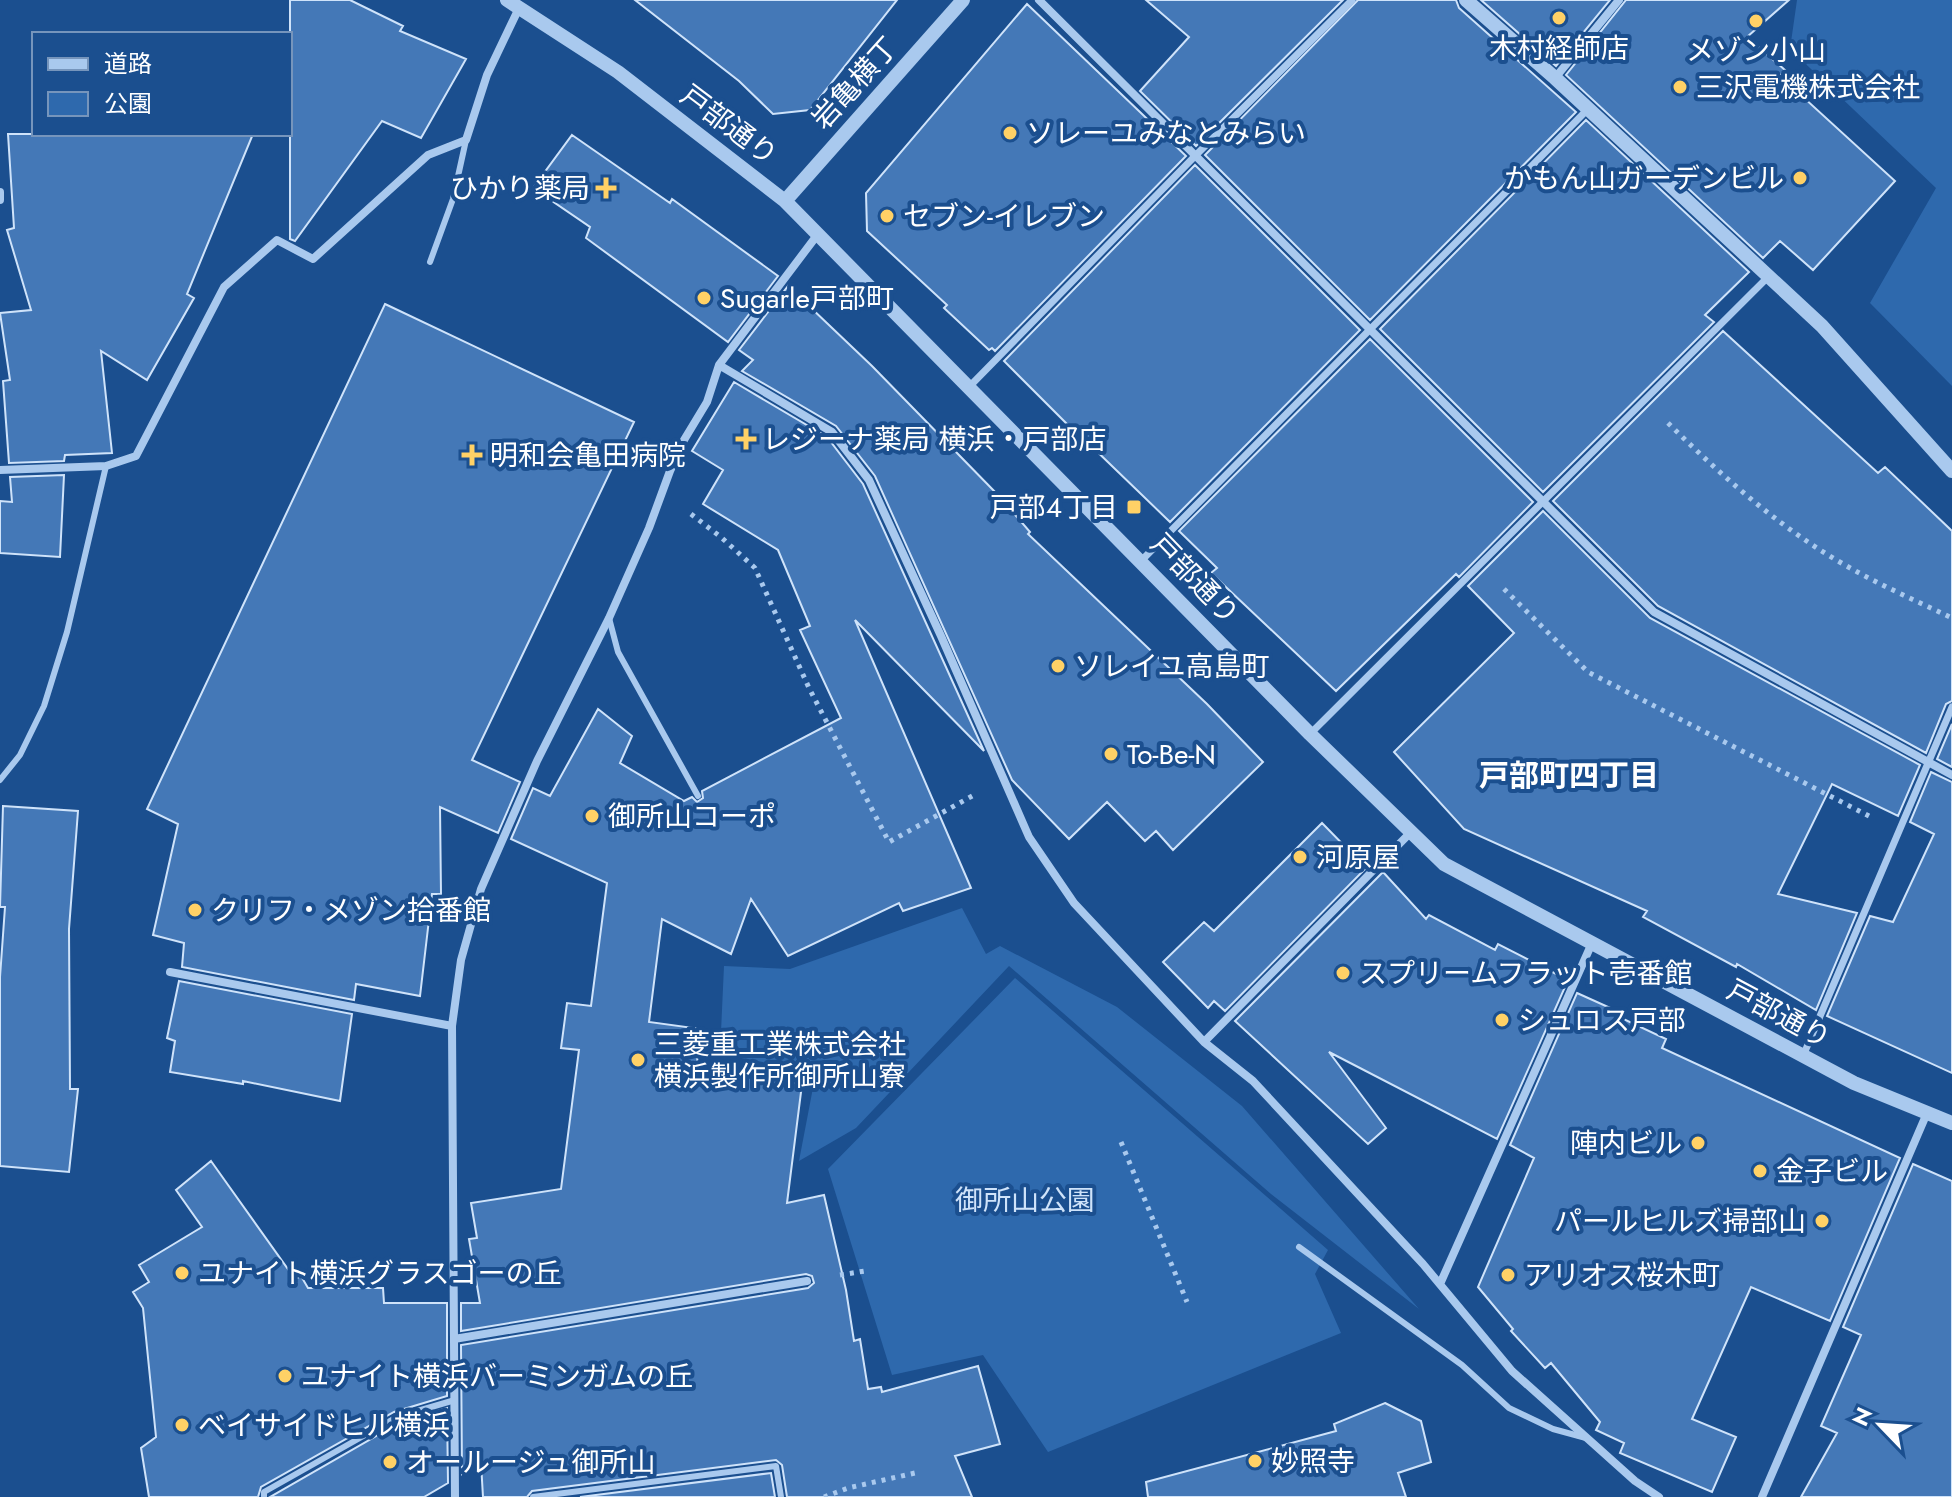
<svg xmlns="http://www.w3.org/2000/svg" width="1952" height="1497" font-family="Jost,'Noto Sans JP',sans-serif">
	<rect width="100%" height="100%" fill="#1b4f8f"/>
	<path fill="#2e69ad" d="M1797,0H1952V386L1870,303L1936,188L1790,49Z
		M962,908L986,954L1000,946L1117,1007L1242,1106L1419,1309L1271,1194L1009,966L856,1128L799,1161L816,1072L720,1054L724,966L790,969Z
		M1015,978L1328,1250L1315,1274L1341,1333L1048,1452L983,1355L892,1375L828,1169Z"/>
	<path fill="#4478b7" stroke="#cfe3fa" stroke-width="2" d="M290,0H350L403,26L400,31L466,59L421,138L382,121L295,241L290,239Z
		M635,0H897L810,110L773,114L739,81Z
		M1146,0H1343L1196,146L1140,91L1189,37Z
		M1358,0H1456L1459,8L1576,112L1370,320L1205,155Z
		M1481,0H1610L1556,66Z
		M1626,0H1789L1747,37L1785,70L1780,76L1895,181L1813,270L1780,241L1763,258L1566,75Z
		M1027,4L1186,156L995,351L992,348L989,350L944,308L947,305L867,231L866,193Z
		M1586,120L1749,272L1705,315L1714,322L1543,492L1380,329Z
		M8,134H253L187,294L194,298L147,380L101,351L112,453L65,455L64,461L9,463L3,381L10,380L0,313L31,310L7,230L14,228Z
		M572,135L670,203L672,199L778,276L728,342L586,238L590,227L533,188Z
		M1195,165L1360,330L1170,522L1085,440L1084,441L1004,361Z
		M788,286L872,366L998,495L1030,532L1028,534L1207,704L1263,762L1173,850L1156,831L1145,841L1107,802L1069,839L1012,780L875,476L836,426L742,371L753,360L739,350Z
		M385,304L634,422L472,760L520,782L498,833L440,807L441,894H432L420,996L356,984L354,1000L182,967L184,943L153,935L178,824L147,809Z
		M1723,331L1878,473L1885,467L1952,531V701L1946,704L1926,753L1658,606L1553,501Z
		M1370,339L1533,502L1459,577L1456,574L1336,691L1211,573L1217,568L1179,531Z
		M734,382L827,437L863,484L984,751L855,620L971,888L903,911L899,903L788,956L751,899L731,954L662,919L649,1022L701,1029L696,1070L802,1084L787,1203L824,1195L846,1290L854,1341L860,1339L868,1389L881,1387L882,1392L978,1366L1000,1444L955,1456L972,1497H787L782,1465L776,1460L532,1491L527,1497H483L481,1463L462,1474L461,1345L808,1288L814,1283L812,1276L806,1274L461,1331V1303H480L469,1239L477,1238L471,1203L561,1189L579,1050L561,1048L567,1003L591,1006L607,883L511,839L533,788L550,796L598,709L632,736L620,763L684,801L692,797L697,802L703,798L702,791L841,718L800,630L810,626L778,550L703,504L723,470L692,451Z
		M64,475L60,557L0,553V501L12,502L10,477Z
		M1543,511L1650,618L1920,765L1898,816L1832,784L1778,894L1857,913L1816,1010L1737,964L1736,967L1643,917L1647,911L1464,829L1394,752L1514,633L1468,586Z
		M1952,724V767L1937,759Z
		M1931,772L1952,782V1073L1827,1016L1870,916L1893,922L1934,834L1910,822Z
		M3,806L78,811L69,929L70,1089H78L69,1172L0,1166V977L5,907H0Z
		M1322,823L1366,868L1225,1011L1214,1001L1208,1008L1163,962L1204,922L1214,931Z
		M1383,872L1426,919L1429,915L1495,950L1498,944L1564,978L1561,985L1565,987L1497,1139L1329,1052L1386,1128L1368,1144L1235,1021Z
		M179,981L352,1014L340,1101L243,1081V1084L170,1072L175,1041L167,1038Z
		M1577,993L1617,1011L1615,1015L1666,1039L1662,1048L1900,1158L1830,1321L1751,1287L1692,1419L1736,1437L1712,1492L1620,1453L1624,1443L1596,1430L1600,1422L1551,1363L1545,1368L1511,1331L1513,1329L1478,1287L1534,1158L1510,1145Z
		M211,1161L295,1279L301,1276L308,1288H383L384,1303H447V1396L394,1412L261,1487L258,1497H149L141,1448L156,1437L143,1308L133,1292L149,1282L139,1265L202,1227L176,1190Z
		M1913,1164L1952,1181V1497H1801L1837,1433L1821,1426L1861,1335L1843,1327Z
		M1385,1403L1421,1421L1431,1462L1398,1473L1406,1497H1148L1146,1482L1336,1431L1334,1424Z
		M447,1408L448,1483L424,1497H270L399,1423Z
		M771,1473L775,1497H580Z"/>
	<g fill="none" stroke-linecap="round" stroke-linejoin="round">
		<path stroke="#a9c9ee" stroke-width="5" stroke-dasharray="4 6" stroke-linecap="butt" d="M1668,423C1724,478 1783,531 1852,569C1884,587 1919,602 1952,618
			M691,514L722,538L755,568L809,688L889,842L974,795
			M1504,589L1588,672L1869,816
			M1121,1142L1187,1302
			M840,1275L865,1271
			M824,1497L848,1488L915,1473"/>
		<path stroke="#a9c9ee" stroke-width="6" d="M430,262L453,199L466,140
			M609,618L618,652L698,796
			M0,780L20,755L44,706L67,632L106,466
			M1299,1247L1462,1365L1509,1408L1553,1429L1586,1438
			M264,1497V1492L397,1417L455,1400
			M533,1497L776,1466L781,1497"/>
		<path stroke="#a9c9ee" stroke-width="7" d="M969,387L1195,156L1352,0
			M1141,561L1588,109
			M1310,734L1768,277
			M1803,1056L1952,707"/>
		<path stroke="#a9c9ee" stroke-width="8" d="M1039,0L1654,612L1952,775
			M1555,78L1619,0
			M0,192V200
			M719,365L832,432L869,480L941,636L1029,837L1074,903L1204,1042L1253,1081L1423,1264L1512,1371L1635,1481L1659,1497
			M0,470L106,466L136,456L224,287L277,240L313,259L428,155L466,140L487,75L519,8
			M170,972L452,1026
			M1204,1042L1411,832
			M1440,1284L1592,943
			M454,1339L807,1281
			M455,1497L452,1026L461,960L481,889L537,761L609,618L649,528L670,471L684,440L707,402L719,365L818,234
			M1762,1497L1927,1113"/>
		<path stroke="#a9c9ee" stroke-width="14" d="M507,0L618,72L785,201L1310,734L1444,864L1854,1083L1952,1123
			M1466,0L1555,78L1822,326L1952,471
			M785,201L963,0"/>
	</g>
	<g fill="#ffd166" stroke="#1b4f8f" stroke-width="3">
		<circle cx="1559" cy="18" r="8"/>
		<circle cx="1756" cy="21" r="8"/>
		<circle cx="1680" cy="87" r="8"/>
		<circle cx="1010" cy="133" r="8"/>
		<circle cx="1800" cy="178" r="8"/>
		<path d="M602 176h8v8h8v8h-8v8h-8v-8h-8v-8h8z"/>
		<circle cx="887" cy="216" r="8"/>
		<circle cx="704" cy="298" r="8"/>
		<path d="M742 427h8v8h8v8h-8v8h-8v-8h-8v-8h8z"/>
		<path d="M468 443h8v8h8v8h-8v8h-8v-8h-8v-8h8z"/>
		<rect x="1126" y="499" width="16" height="16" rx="4"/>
		<circle cx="1058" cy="666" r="8"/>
		<circle cx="1111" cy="754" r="8"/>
		<circle cx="592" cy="816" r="8"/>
		<circle cx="1300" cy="857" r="8"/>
		<circle cx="195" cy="910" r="8"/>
		<circle cx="1343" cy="973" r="8"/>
		<circle cx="1502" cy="1020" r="8"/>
		<circle cx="638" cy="1060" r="8"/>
		<circle cx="1698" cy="1143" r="8"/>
		<circle cx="1760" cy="1171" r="8"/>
		<circle cx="1822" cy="1221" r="8"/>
		<circle cx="182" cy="1273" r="8"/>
		<circle cx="1508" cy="1275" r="8"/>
		<circle cx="285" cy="1376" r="8"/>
		<circle cx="182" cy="1425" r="8"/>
		<circle cx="1255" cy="1461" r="8"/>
		<circle cx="390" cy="1462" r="8"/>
	</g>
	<g text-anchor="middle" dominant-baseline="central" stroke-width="8" stroke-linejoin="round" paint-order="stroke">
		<g font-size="28" fill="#fff" stroke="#1b4f8f" text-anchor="start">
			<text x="1559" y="48" text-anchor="middle">木村経師店</text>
			<text x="1756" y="50" text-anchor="middle">メゾン小山</text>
			<text x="1696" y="87">三沢電機株式会社</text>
			<text x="1026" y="133">ソレーユみなとみらい</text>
			<text x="1784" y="178" text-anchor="end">かもん山ガーデンビル</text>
			<text x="590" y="188" text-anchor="end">ひかり薬局</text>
			<text x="903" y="216">セブン-イレブン</text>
			<text x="720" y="298">Sugarle戸部町</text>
			<text x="762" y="439">レジーナ薬局 横浜・戸部店</text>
			<text x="490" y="455">明和会亀田病院</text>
			<text x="1118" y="507" text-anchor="end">戸部4丁目</text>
			<text x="1074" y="666">ソレイユ高島町</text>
			<text x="1127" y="754">To-Be-N</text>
			<text x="608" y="816">御所山コーポ</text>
			<text x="1316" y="857">河原屋</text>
			<text x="211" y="910">クリフ・メゾン拾番館</text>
			<text x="1359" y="973">スプリームフラット壱番館</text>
			<text x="1518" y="1020">シュロス戸部</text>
			<text x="654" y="1044">三菱重工業株式会社<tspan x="654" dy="32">横浜製作所御所山寮</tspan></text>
			<text x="1682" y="1143" text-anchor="end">陣内ビル</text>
			<text x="1776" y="1171">金子ビル</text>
			<text x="1806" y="1221" text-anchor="end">パールヒルズ掃部山</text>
			<text x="198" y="1273">ユナイト横浜グラスゴーの丘</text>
			<text x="1524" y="1275">アリオス桜木町</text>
			<text x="301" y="1376">ユナイト横浜バーミンガムの丘</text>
			<text x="198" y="1425">ベイサイドヒル横浜</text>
			<text x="1271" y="1461">妙照寺</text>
			<text x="406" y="1462">オールージュ御所山</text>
		</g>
		<g font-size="28" fill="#fff" stroke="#1b4f8f">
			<text transform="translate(855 83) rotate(-48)">岩亀横丁</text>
			<text transform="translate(729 125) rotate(37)">戸部通り</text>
			<text transform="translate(1195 579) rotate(46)">戸部通り</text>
			<text transform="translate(1779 1014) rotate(28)">戸部通り</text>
		</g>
		<g font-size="28" fill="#cfe3fa" stroke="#1b4f8f">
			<text x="1025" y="1200">御所山公園</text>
		</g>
		<g font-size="30" font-weight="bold" fill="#fff" stroke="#1b4f8f">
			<text x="1569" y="775">戸部町四丁目</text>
		</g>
	</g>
	<rect x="32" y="32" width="260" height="104" fill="#1b4f8f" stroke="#7695bc" stroke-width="2"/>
	<rect x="48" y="58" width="40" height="12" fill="#a9c9ee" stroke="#7695bc" stroke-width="2"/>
	<text x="104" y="72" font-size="24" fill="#ffffff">道路</text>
	<rect x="48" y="92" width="40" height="24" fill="#2e69ad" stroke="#7695bc" stroke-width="2"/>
	<text x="104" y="112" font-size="24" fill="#ffffff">公園</text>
	<g transform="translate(1880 1425) rotate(295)" stroke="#1b4f8f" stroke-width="6" paint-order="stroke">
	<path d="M0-6L14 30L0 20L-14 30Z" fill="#ffffff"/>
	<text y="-12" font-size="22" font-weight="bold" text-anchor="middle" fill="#ffffff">N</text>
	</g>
</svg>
